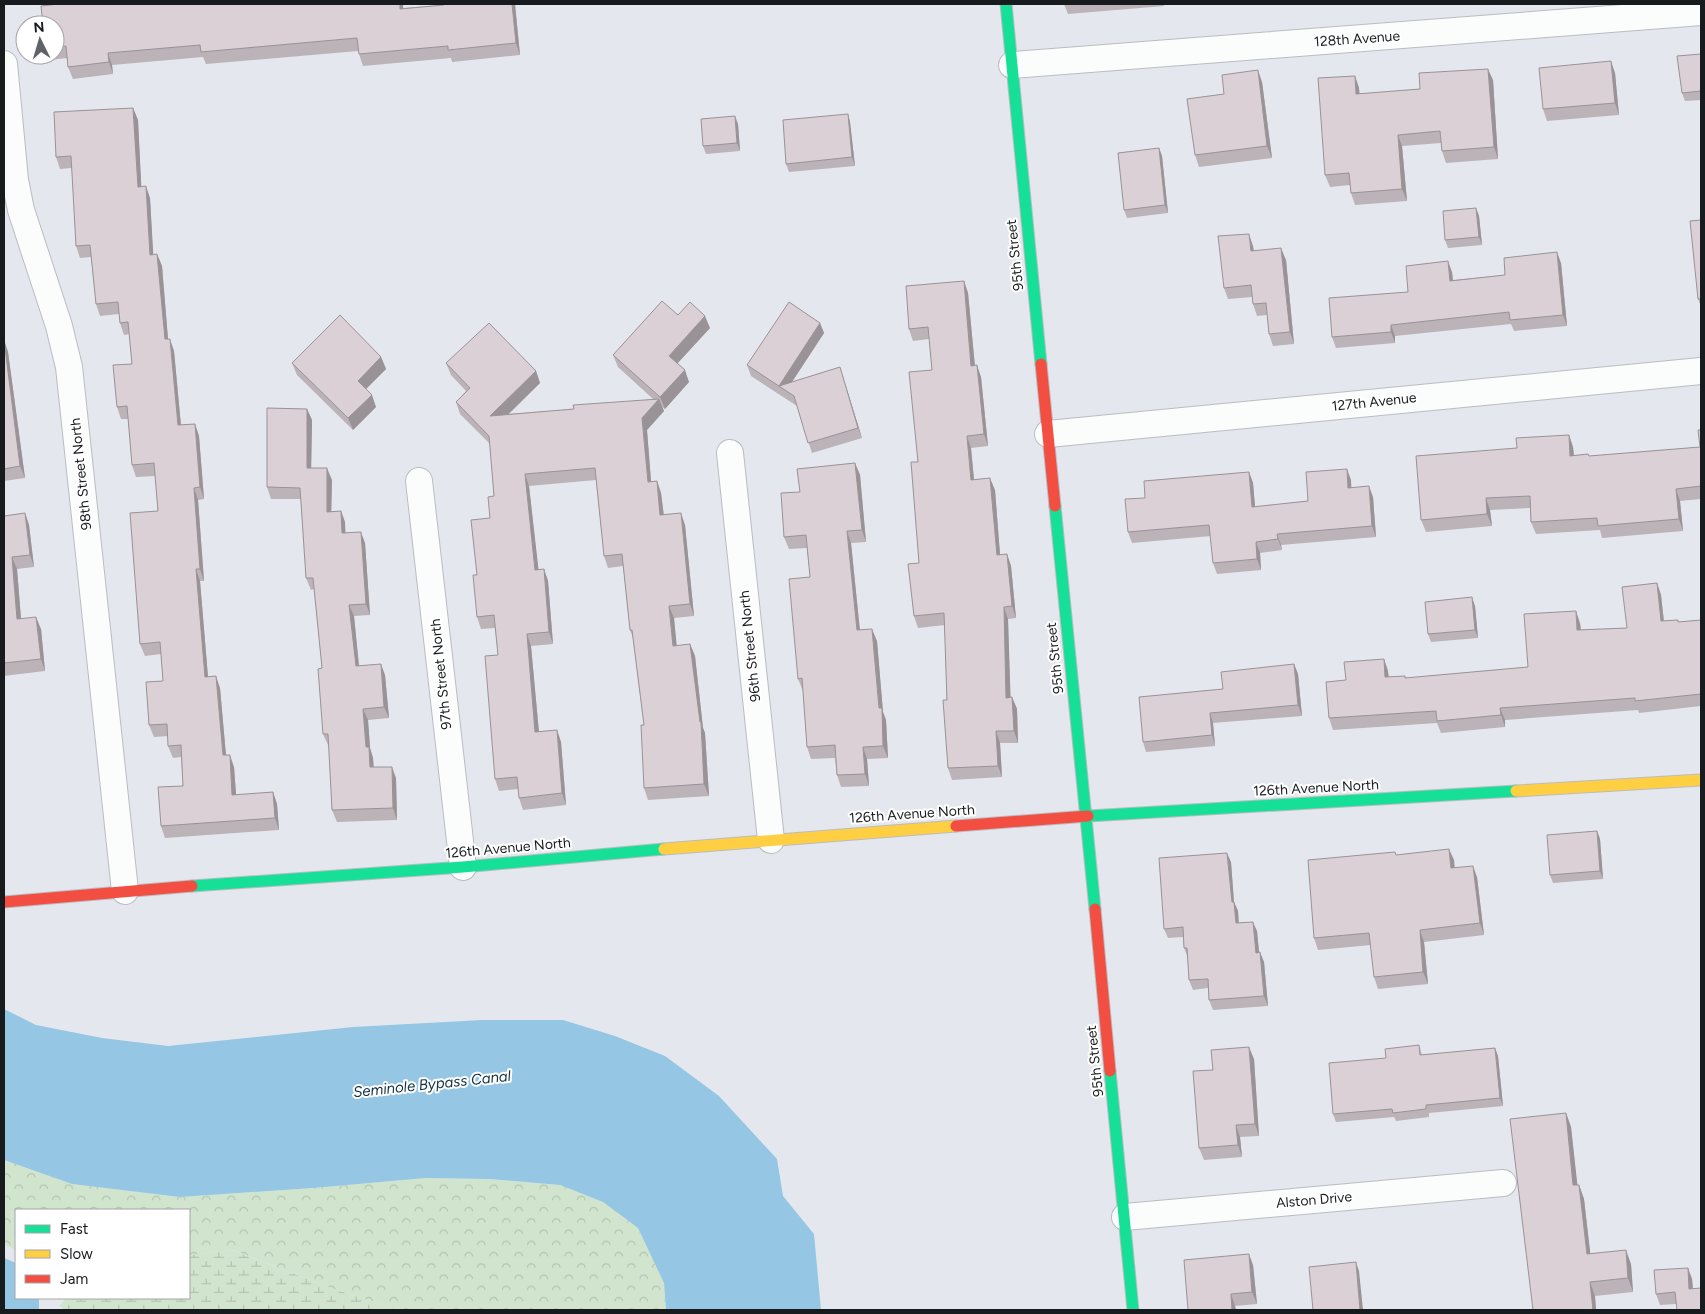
<svg xmlns="http://www.w3.org/2000/svg" width="1705" height="1314" font-family="Figtree,sans-serif">
	<defs>
		<pattern id="wetland-marsh" width="20" height="14" patternUnits="userSpaceOnUse" patternTransform="scale(1.25)"><rect width="20" height="14" fill="#d1e5ce"/><path d="M1 5h8M5 5V1M11 12h8M15 12V8" fill="none" stroke="#b3c4b0"/></pattern>
		<pattern id="park-crowns" width="20" height="18" patternUnits="userSpaceOnUse" patternTransform="scale(1.25)"><rect width="20" height="18" fill="#d1e5ce"/><path d="M2 6a3 3 0 1 1 6 0M12 15a3 3 0 1 1 6 0" fill="none" stroke="#b3c4b0"/></pattern>
	</defs>
	<rect width="100%" height="100%" fill="#e4e8ee"/>
	<path fill="url(#wetland-marsh)" d="M232,1250L331,1288L399,1310H65L59,1306L66,1298H189V1255Z"/>
	<path fill="url(#park-crowns)" d="M4,1160L72,1184L180,1197L313,1188L426,1178L490,1179L560,1185L603,1202L638,1228L664,1283L666,1310H399L331,1288L233,1250L189,1255V1210H16V1250L4,1244Z"/>
	<path fill="#95c6e3" d="M4,1009L36,1025L102,1038L168,1046L353,1027L482,1020H563L615,1036L665,1056L719,1096L777,1159L783,1196L814,1234L821,1310H666L664,1283L638,1228L603,1202L560,1185L490,1179L426,1178L313,1188L180,1197L72,1184L4,1160Z
		M4,1258L16,1263V1298H39V1310H4Z"/>
	<g fill="none" stroke-linecap="round" stroke-linejoin="round">
		<g stroke="#babcc0" stroke-width="28">
			<path id="street" d="M4,64L15,180L21,210L59,326L69,367L125,891
				M1012,65L1701,12
				M1048,434L1701,371
				M730,453L771,840
				M419,481L463,867
				M1125,1217L1503,1183"/>
		</g>
		<g stroke="#babcc0" stroke-width="13">
			<path id="fast" d="M1006,4L1041,364
				M1055,506L1095,909
				M1088,816L1516,791
				M192,886L463,867L664,849
				M1110,1071L1133,1310"/>
		</g>
		<g stroke="#babcc0" stroke-width="13">
			<path id="slow" d="M1516,791L1701,780
				M664,849L956,826"/>
		</g>
		<g stroke="#babcc0" stroke-width="13">
			<path id="jam" d="M1041,364L1055,506
				M956,826L1088,816
				M4,902L192,886
				M1095,909L1110,1071"/>
		</g>
		<use href="#street" stroke="#fbfcfc" stroke-width="26"/>
		<use href="#fast" stroke="#16e098" stroke-width="11"/>
		<use href="#slow" stroke="#ffcf43" stroke-width="11"/>
		<use href="#jam" stroke="#f24e42" stroke-width="11"/>
	</g>
	<path fill="#bbb3b8" d="M443,4H515L520,55L452,62L451,58L363,66L358,51L206,64L203,57L112,65L113,74L73,79L68,67L67,58L50,60L49,55H55V25L403,8L444,5Z
		M1064,4H1164V6L1068,14Z
		M1701,54V100L1685,101L1682,93Z
		M1615,73L1619,115L1547,121L1543,109Z
		M1355,76L1359,88V94L1420,89L1493,80L1498,159L1446,163L1442,151L1441,143L1402,146L1407,201L1355,205L1351,193L1350,185L1330,187L1325,175Z
		M1262,82L1272,158L1199,167L1195,155L1224,94Z
		M133,108L138,120L141,187L150,198L153,255L157,254L162,266L168,339L174,351L181,425L195,424L199,436L204,499L198,500L204,581H200L208,677L220,688L226,755L234,767L236,795L273,792L277,804L279,830L165,838L161,826L183,786L181,757L173,758L168,746V736L154,737L149,725L163,681L161,654L145,656L140,644L158,511L155,476L136,477L132,465L128,419H121L117,407L132,364L129,334L124,335L120,323L119,314L100,316L96,304L91,257L80,258L76,246L72,168L60,169L56,157Z
		M848,114L850,122L855,166L789,172L786,164Z
		M738,124L740,151L706,154L703,146Z
		M1159,148L1162,156L1168,213L1127,218L1124,210Z
		M1476,208L1479,216L1482,245L1448,248L1445,240Z
		M1701,220V307L1698,299Z
		M1253,246L1254,251L1286,260L1294,344L1273,346L1269,334L1267,315L1257,316L1253,304L1252,297L1228,299L1224,288Z
		M1561,263L1567,326L1514,331L1511,324L1395,336V343L1336,348L1332,337L1408,292L1452,272L1453,280L1505,275Z
		M964,281L968,293L975,366L981,377L988,446L971,448L974,479L995,490L1000,555L1007,554L1011,566L1016,618L1008,619L1010,697H1012L1017,709L1018,743H1000L1002,777L952,780L948,768L945,625L918,628L914,616L919,563L918,462L932,370L929,339L913,341L909,329Z
		M678,315L710,328L677,364L689,382L665,409L662,407L664,411L647,430L651,481H657L661,493L664,515L685,525L694,616L674,618L676,646L690,644L695,656L703,728L705,733L709,796L648,800L644,788V725L633,638L630,630L623,566L608,568L604,556L596,480L529,486L538,570L544,569L548,581L553,644L531,646L539,732L557,730L561,742L566,805L523,810L519,798L518,789L499,791L495,779L498,655L495,628L481,629L477,617V575L490,518L494,496L490,444L460,414L456,402L466,391L451,375L446,363L536,371L540,383L509,414L574,409L653,399L618,367L613,355Z
		M820,323L824,333L792,382L840,367L862,438L812,453L797,406L751,376L747,365Z
		M4,340L8,352L25,478L4,481Z
		M381,357L386,369L366,389L376,407L353,430L297,375L292,363Z
		M307,409L312,420L311,468L332,480L331,512L341,511L345,522V533L365,543L370,615L354,616L359,665L385,675L389,718L368,720L370,748L373,758L374,767L396,778L397,820L337,822L332,810L329,745H328L323,734L322,668L314,589L311,590L306,578L301,499H271L267,487Z
		M1701,430V499L1680,501L1683,531L1602,538L1600,530L1536,534L1531,522L1530,508L1490,510L1492,526L1426,532L1421,520L1517,448L1569,435L1573,447L1574,455L1589,456L1700,447Z
		M855,463L860,475L866,542L851,543L860,630L877,641L883,712L886,720L888,758L867,759L869,786L841,787L837,775L835,758L811,759L807,747L803,691L798,679L810,577L807,548L789,549L784,537L800,492Z
		M1249,472L1253,483L1255,507L1308,501L1351,480V488L1373,497L1376,537L1281,545L1282,550L1260,553L1261,570L1217,574L1213,563L1211,536L1132,543L1128,532L1145,498Z
		M25,513L29,525L34,567L17,569L21,619L41,629L45,671L4,676V516Z
		M1657,583L1661,595L1664,621L1679,622L1701,620V706L1639,713L1638,710L1505,720V727L1441,733L1437,723L1333,730L1329,718L1346,680L1384,659L1388,671L1389,677L1405,676L1406,678L1528,667L1580,623L1581,630L1627,628Z
		M1475,606L1478,638L1431,642L1428,634Z
		M1294,664L1298,674L1302,716L1213,723L1215,746L1146,752L1143,742L1223,689Z
		M1597,831L1600,839L1603,879L1553,883L1550,875Z
		M1396,855L1454,860V868L1477,877L1484,935L1424,942L1428,984L1378,989L1374,977L1371,945L1318,950L1314,938Z
		M1231,862L1234,902L1238,911L1239,923L1257,931L1259,953L1264,962L1268,1006L1213,1010L1209,1000L1208,988L1193,990L1189,980L1188,958L1184,948L1183,937L1168,938L1164,929Z
		M1419,1045L1422,1055L1495,1048L1498,1056L1503,1106L1429,1113V1117L1396,1121L1394,1117L1336,1122L1333,1114Z
		M1254,1059L1259,1136L1240,1137L1242,1157L1204,1160L1199,1148L1213,1070Z
		M1566,1113L1571,1127L1577,1185H1579L1584,1199L1590,1253L1631,1264L1633,1292L1595,1296L1596,1310H1533Z
		M1253,1265L1257,1304L1235,1306L1236,1310H1188Z
		M1688,1268L1692,1279L1693,1289L1676,1304L1660,1305L1656,1294Z"/>
	<path fill="#999296" d="M400,4H403L404,21L400,9Z
		M512,4H515L520,55L516,43Z
		M108,53L112,65L113,74L109,62Z
		M1611,61L1615,73L1619,115L1615,103Z
		M1488,69L1493,80L1498,159L1494,147Z
		M1258,70L1262,82L1272,158L1267,146Z
		M1355,76L1359,88L1361,106L1356,94Z
		M133,108L138,120L142,199L138,187Z
		M848,114L850,122L855,166L852,157Z
		M735,116L738,124L740,151L737,143Z
		M1398,135L1402,146L1407,201L1402,189Z
		M1159,148L1162,156L1168,213L1165,205Z
		M146,186L150,198L154,267L150,255Z
		M1476,208L1479,216L1482,245L1479,237Z
		M1249,234L1253,246L1255,263L1251,251Z
		M1281,248L1286,260L1294,344L1290,332Z
		M1557,252L1561,263L1567,326L1563,315Z
		M157,254L162,266L169,351L165,339Z
		M1448,261L1452,272L1454,292L1450,281Z
		M964,281L968,293L976,378L971,366Z
		M705,316L710,328L673,368L669,356Z
		M820,323L824,333L786,391L779,386Z
		M1391,325L1395,336V343L1391,332Z
		M170,339L174,351L182,437L178,425Z
		M4,340L8,352L25,478L20,466Z
		M381,357L386,369L362,393L358,381Z
		M977,365L981,377L988,446L984,434Z
		M840,367L843,377L862,438L858,428Z
		M685,370L689,382L665,409L660,397Z
		M536,371L540,383L495,427L490,416Z
		M372,395L376,407L353,430L348,418Z
		M659,399L664,411L647,430L652,494L648,482L642,418Z
		M307,409L312,420L311,479L307,468Z
		M195,424L199,436L204,499L200,487Z
		M1569,435L1573,447L1575,468L1570,456Z
		M967,436L971,448L975,492L971,480Z
		M855,463L860,475L866,542L862,530Z
		M327,468L332,480L331,523L327,512Z
		M1347,469L1351,480L1352,499L1348,488Z
		M1249,472L1253,483L1256,518L1252,507Z
		M525,474L529,486L540,582L535,570Z
		M990,478L995,490L1001,567L997,555Z
		M657,481L661,493L665,527L660,515Z
		M1369,486L1373,497L1376,537L1372,526Z
		M194,488L198,500L204,581L200,569Z
		M1676,489L1680,501L1683,531L1679,519Z
		M1486,498L1490,510L1492,526L1487,514Z
		M341,511L345,522L346,544L342,533Z
		M25,513L29,525L34,567L30,555Z
		M681,513L685,525L694,616L690,604Z
		M847,531L851,543L861,642L857,630Z
		M361,532L365,543L370,615L366,604Z
		M1277,534L1281,545L1282,550L1278,539Z
		M1256,542L1260,553L1261,570L1257,559Z
		M1007,554L1011,566L1016,618L1012,606Z
		M12,557L17,569L22,631L17,619Z
		M196,569L200,581L209,689L205,677Z
		M544,569L548,581L553,644L549,632Z
		M1657,583L1661,595L1665,633L1661,621Z
		M1472,597L1475,606L1478,638L1475,630Z
		M349,605L354,616L360,677L356,666Z
		M669,606L674,618L678,658L673,646Z
		M1004,607L1008,619L1011,710L1006,698Z
		M1576,611L1580,623L1582,642L1577,630Z
		M36,617L41,629L45,671L41,659Z
		M872,629L877,641L883,712L886,720L888,758L883,746Z
		M527,634L531,646L540,744L535,732Z
		M690,644L695,656L703,728L705,733L709,796L704,784L700,722Z
		M1384,659L1388,671L1389,689L1385,677Z
		M381,664L385,675L389,718L384,707Z
		M1294,664L1298,674L1302,716L1298,705Z
		M216,676L220,688L227,767L223,755Z
		M1012,697L1017,709L1018,743L1014,731Z
		M1500,708L1505,720V727L1501,715Z
		M363,709L368,720L370,748L373,758L374,779L370,767L366,747Z
		M1210,713L1213,723L1215,746L1212,735Z
		M557,730L561,742L566,805L562,793Z
		M996,731L1000,743L1002,777L998,766Z
		M863,747L867,759L869,786L865,774Z
		M230,755L234,767L237,807L232,795Z
		M392,767L396,778L397,820L393,808Z
		M273,792L277,804L279,830L275,818Z
		M1597,831L1600,839L1603,879L1600,871Z
		M1449,849L1454,860L1456,880L1451,868Z
		M1227,853L1231,862L1234,903V902L1238,911L1239,933L1236,923L1232,902Z
		M1473,866L1477,877L1484,935L1480,923Z
		M1253,922L1257,931L1260,962L1256,953Z
		M1420,930L1424,942L1428,984L1423,972Z
		M1260,952L1264,962L1268,1006L1264,996Z
		M1249,1047L1254,1059L1259,1136L1255,1124Z
		M1495,1048L1498,1056L1503,1106L1500,1098Z
		M1566,1113L1571,1127L1579,1199L1573,1185Z
		M1236,1125L1240,1137L1242,1157L1238,1145Z
		M1579,1185L1584,1199L1592,1268L1587,1254Z
		M1626,1250L1631,1264L1633,1292L1628,1278Z
		M1249,1254L1253,1265L1257,1304L1252,1292Z
		M1356,1262L1359,1271L1363,1310H1360Z
		M1688,1268L1692,1279L1694,1301L1689,1289Z
		M1590,1282L1595,1296L1596,1310H1593Z
		M1231,1294L1235,1306L1236,1310H1232Z"/>
	<path fill="#dad0d6" stroke="#999296" d="M59,4H400V9L444,5L443,4H512L516,43L448,50V46L359,54L357,38L201,52L200,45L108,53L109,62L68,67L66,46L55,47V25H43L41,6Z
		M1701,54V91L1682,93L1677,56Z
		M1611,61L1615,103L1543,109L1539,68Z
		M1488,69L1494,147L1442,151L1440,131L1398,135L1402,189L1351,193L1349,173L1325,175L1318,78L1355,76L1356,94L1420,89L1419,73Z
		M1258,70L1267,146L1195,155L1187,99L1224,94L1222,75Z
		M133,108L138,187L146,186L150,255L157,254L165,339H170L178,425L195,424L200,487L194,488L200,569H196L205,677L216,676L223,755H230L232,795L273,792L275,818L161,826L158,787L183,786L181,745L168,746L167,724L149,725L146,682L163,681L160,642L140,644L130,513L158,511L154,463L132,465L127,406L117,407L113,365L132,364L128,322L120,323L118,302L96,304L90,245L76,246L71,156L56,157L54,112Z
		M848,114L852,157L786,164L783,120Z
		M735,116L737,143L703,146L701,119Z
		M1159,148L1165,205L1124,210L1118,153Z
		M1476,208L1479,237L1445,240L1443,211Z
		M1701,220V299H1698L1690,221Z
		M1249,234L1251,251L1281,248L1290,332L1269,334L1266,303L1253,304L1251,285L1224,288L1218,236Z
		M1557,252L1563,315L1510,320L1509,312L1391,325V332L1332,337L1329,298L1408,292L1406,266L1448,261L1450,281L1505,275L1504,258Z
		M964,281L971,366L977,365L984,434L967,436L971,480L990,478L997,555L1007,554L1012,606L1004,607L1006,698L1012,697L1014,731H996L998,766L948,768L943,700H947L944,613L914,616L908,564L919,563L911,462H918L909,372L932,370L928,327L909,329L906,286Z
		M662,301L678,315L690,302L705,316L669,356L685,370L660,397L613,355Z
		M789,302L820,323L779,386L840,367L858,428L808,443L794,396L747,365Z
		M340,315L381,357L358,381L372,395L348,418L292,363Z
		M489,323L536,371L490,416L574,409L573,405L659,399L642,418L648,482L657,481L660,515L681,513L690,604L669,606L673,646L690,644L700,722H701L704,784L644,788L641,725H644L632,630H630L622,554L604,556L595,468L525,474L535,570L544,569L549,632L527,634L535,732L557,730L562,793L519,798L517,777L495,779L485,656L498,655L494,615L477,617L473,575H477L471,520L490,518L488,497L494,496L489,436L456,402L470,388L446,363Z
		M4,340L20,466L4,469Z
		M267,408L307,409V468H327V512L341,511L342,533L361,532L366,604L349,605L356,666L381,664L384,707L363,709L366,747H369L370,767H392L393,808L332,810L328,734H323L318,669L322,668L313,578H306L300,488L267,487Z
		M1698,430H1701V486L1676,489L1679,519L1598,526L1597,518L1531,522L1530,496L1486,498L1487,514L1421,520L1416,456L1517,448L1516,438L1569,435L1570,456L1588,454L1589,456L1700,447Z
		M855,463L862,530L847,531L857,630L872,629L879,708H882L883,746L863,747L865,774L837,775L835,745L807,747L802,678L798,679L789,579L810,577L806,535L784,537L781,493L800,492L797,469Z
		M1347,469L1348,488L1369,486L1372,526L1277,534L1278,539L1256,542L1257,559L1213,563L1209,525L1128,532L1125,499L1145,498L1144,481L1249,472L1252,507L1308,501L1306,472Z
		M25,513L30,555L12,557L17,619L36,617L41,659L4,663V516Z
		M1657,583L1661,621L1678,620V622L1701,620V694L1635,701V698L1500,708L1501,715L1437,721L1436,711L1329,718L1326,682L1346,680L1344,662L1384,659L1385,677L1405,676V678L1528,667L1524,614L1576,611L1577,630L1627,628L1622,587Z
		M1472,597L1475,630L1428,634L1425,602Z
		M1294,664L1298,705L1210,713L1212,735L1143,742L1139,697L1223,689L1221,672Z
		M1597,831L1600,871L1550,875L1547,835Z
		M1449,849L1451,868L1473,866L1480,923L1420,930L1423,972L1374,977L1369,933L1314,938L1308,860L1395,852L1396,855Z
		M1227,853L1232,902H1234L1236,923L1253,922L1256,953L1260,952L1264,996L1209,1000L1208,979L1189,980L1187,948H1184L1183,927L1164,929L1159,858Z
		M1419,1045L1420,1055L1495,1048L1500,1098L1426,1105V1109L1393,1113L1392,1109L1333,1114L1329,1063L1386,1058L1385,1049Z
		M1249,1047L1255,1124L1236,1125L1238,1145L1199,1148L1193,1071L1213,1070L1211,1050Z
		M1566,1113L1573,1185H1579L1587,1254L1626,1250L1628,1278L1590,1282L1593,1310H1533L1510,1119Z
		M1249,1254L1252,1292L1231,1294L1232,1310H1188L1184,1260Z
		M1356,1262L1360,1310H1313L1309,1267Z
		M1688,1268L1689,1289L1701,1288V1310H1677L1675,1292L1656,1294L1654,1270Z"/>
	<g text-anchor="middle" dominant-baseline="central" stroke-width="4" stroke-linejoin="round" paint-order="stroke">
		<g font-size="14" fill="#181b1e" stroke="#fff">
			<text transform="translate(1357 39) rotate(-4)">128th Avenue</text>
			<text transform="translate(1015 255) rotate(-96)">95th Street</text>
			<text transform="translate(1374 402) rotate(-6)">127th Avenue</text>
			<text transform="translate(81 474) rotate(-96)">98th Street North</text>
			<text transform="translate(750 646) rotate(-96)">96th Street North</text>
			<text transform="translate(1055 658) rotate(-96)">95th Street</text>
			<text transform="translate(441 674) rotate(-96)">97th Street North</text>
			<text transform="translate(1316 788) rotate(-3)">126th Avenue North</text>
			<text transform="translate(912 814) rotate(-4)">126th Avenue North</text>
			<text transform="translate(508 848) rotate(-5)">126th Avenue North</text>
			<text transform="translate(1095 1061) rotate(-96)">95th Street</text>
			<text transform="translate(1314 1200) rotate(-5)">Alston Drive</text>
		</g>
		<g font-size="15" font-style="italic" fill="#123243" stroke="#fff">
			<text transform="translate(432 1084) rotate(-6)">Seminole Bypass Canal</text>
		</g>
	</g>
	<rect width="1705" height="1314" fill="none" stroke="#181b1e" stroke-width="10"/>
	<rect x="15" y="1209" width="175" height="90" fill="#ffffff" stroke="#a3a4a5"/>
	<rect x="25" y="1225" width="25" height="8" fill="#16e098" stroke="#a3a4a5"/>
	<text x="60" y="1234" font-size="15" fill="#181b1e">Fast</text>
	<rect x="25" y="1250" width="25" height="8" fill="#ffcf43" stroke="#a3a4a5"/>
	<text x="60" y="1259" font-size="15" fill="#181b1e">Slow</text>
	<rect x="25" y="1275" width="25" height="8" fill="#f24e42" stroke="#a3a4a5"/>
	<text x="60" y="1284" font-size="15" fill="#181b1e">Jam</text>
	<g transform="translate(40 40) rotate(355)"><circle r="24" fill="#ffffff" stroke="#a3a4a5"/>
	<path d="M0-4L9 19L0 12L-9 19Z" fill="#5f6367"/>
	<text y="-8" font-size="14" font-weight="bold" text-anchor="middle" fill="#181b1e">N</text>
	</g>
</svg>
